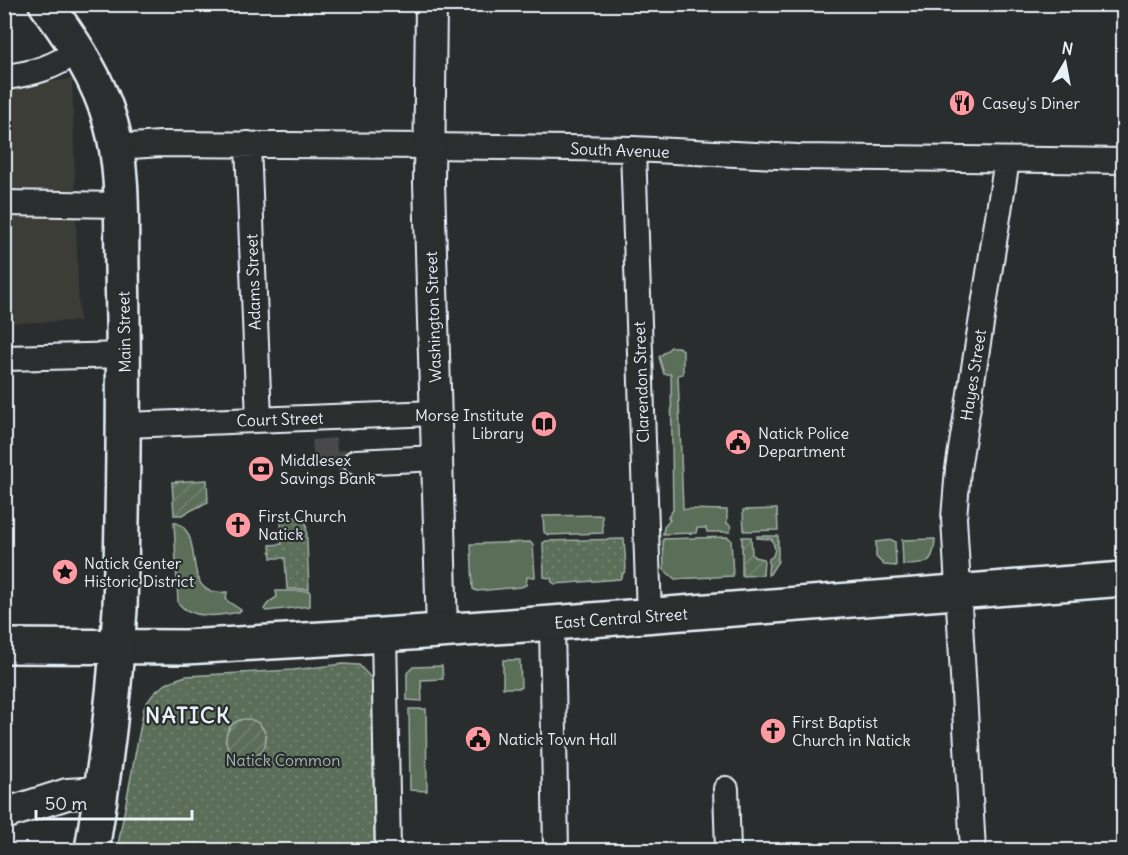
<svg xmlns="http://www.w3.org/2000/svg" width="1128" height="855" font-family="Delius,sans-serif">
	<defs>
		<pattern id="park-dots" width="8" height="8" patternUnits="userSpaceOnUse" patternTransform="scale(1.5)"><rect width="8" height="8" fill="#5a6e59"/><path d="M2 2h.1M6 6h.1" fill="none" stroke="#728372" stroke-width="1.8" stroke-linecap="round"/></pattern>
		<pattern id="garden-furrows" width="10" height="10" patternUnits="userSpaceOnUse" patternTransform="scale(1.5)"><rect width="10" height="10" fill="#5a6e59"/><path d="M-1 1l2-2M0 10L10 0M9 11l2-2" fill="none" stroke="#728372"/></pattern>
	</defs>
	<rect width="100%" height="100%" fill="#2a2d2e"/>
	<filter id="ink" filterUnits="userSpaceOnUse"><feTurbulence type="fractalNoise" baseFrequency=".0167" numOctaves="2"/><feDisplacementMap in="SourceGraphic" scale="12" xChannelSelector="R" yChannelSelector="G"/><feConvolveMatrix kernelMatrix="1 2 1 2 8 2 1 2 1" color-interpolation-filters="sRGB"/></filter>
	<g filter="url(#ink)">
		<path fill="#3d3c38" d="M72,76L79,321L5,323L4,88L71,79Z"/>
		<path fill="#5a6e59" stroke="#a1b0a8" stroke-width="1.5" d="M671,347H678L683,350V374L678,375L683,509L727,510V523L731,526L730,532H707L706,528H697L696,533L663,534L664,527L670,520L668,517L673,510L671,374H664L659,357Z
			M777,509L778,530L744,531L743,510Z
			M602,515L603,533L548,535L544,532L543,516Z
			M174,522C209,532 176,599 227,592L226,600L241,610L239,612C219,616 192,620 178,603Z
			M728,537L731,540L733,576L675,579L664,570L663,539Z
			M935,539C934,565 926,564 903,565L902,540Z
			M892,540L895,542L896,566L884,565L876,557V542Z
			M530,542L533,545L535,577H527L526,585L521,587L477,591L473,589L471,544Z
			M276,591H310V606L266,611L264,609L269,602L277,597Z
			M503,660H520L521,688H503Z
			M442,666L443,679L421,680L422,701L407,700V673L413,667Z
			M409,709H426L427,791L410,790Z"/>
		<path fill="url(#park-dots)" stroke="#a1b0a8" stroke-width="1.5" d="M306,517L309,589H287L285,558H271L270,545L282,544L281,518Z
			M624,539L626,569L620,579L555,584L552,582L551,578L544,577L543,543L546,541Z
			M343,664L359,665L372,679L374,850H117L144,708C154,689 166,682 186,676L293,670Z"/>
		<path fill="url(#garden-furrows)" stroke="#a1b0a8" stroke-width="1.5" d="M207,480L208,502L182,515H174L172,482Z
			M757,536H778V561L770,574L768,575L769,559L773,556L775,549L772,539L757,538Z
			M742,537H751L752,554L754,557L764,559L763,575L742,576Z
			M226 739a20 20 0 1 1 40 0a20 20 0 1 1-40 0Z"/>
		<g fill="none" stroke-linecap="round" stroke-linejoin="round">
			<path stroke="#464a4c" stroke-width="24" stroke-dasharray="24 12" stroke-linecap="butt" d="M324,439L326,463L356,462"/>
			<g stroke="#e8f1f8" stroke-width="28">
				<path id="minor" d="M4,77C33,74 55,67 78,50
					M248,144L259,419
					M116,147L161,144L430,146L633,149L798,157L1124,161
					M633,149L649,615
					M4,203L120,205
					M4,358L125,355
					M125,425L436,413
					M356,462L437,458
					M552,623L556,850
					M384,634L388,850
					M726,789L728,850
					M973,850L954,518L958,469L1007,160"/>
			</g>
			<g stroke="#e8f1f8" stroke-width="34">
				<path id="tertiary" d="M431,4L429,183L442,630
					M4,814L67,794L101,792"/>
			</g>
			<g stroke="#e8f1f8" stroke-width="38">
				<path id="secondary" d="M4,646L185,647L339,638L552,623L1124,579"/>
			</g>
			<g stroke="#e8f1f8" stroke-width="38">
				<path id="primary" d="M46,4C73,41 99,79 111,124C124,170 121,221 122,268C125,382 123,495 120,609C115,690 105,771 92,850"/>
			</g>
			<use href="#minor" stroke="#2a2d2e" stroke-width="24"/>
			<use href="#tertiary" stroke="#2a2d2e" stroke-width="30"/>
			<use href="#secondary" stroke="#2a2d2e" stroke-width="33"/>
			<use href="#primary" stroke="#2a2d2e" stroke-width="33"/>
		</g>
	</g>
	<defs>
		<g id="restaurant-disc" transform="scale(1.35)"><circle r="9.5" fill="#ff9aa2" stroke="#2a2d2e"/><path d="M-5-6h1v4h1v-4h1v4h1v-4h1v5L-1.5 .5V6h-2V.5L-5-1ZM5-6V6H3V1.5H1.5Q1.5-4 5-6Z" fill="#111"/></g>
		<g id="library-disc" transform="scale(1.35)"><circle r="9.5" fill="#ff9aa2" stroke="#2a2d2e"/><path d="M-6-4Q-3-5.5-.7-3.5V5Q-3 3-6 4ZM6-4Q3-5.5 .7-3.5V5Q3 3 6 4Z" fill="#111"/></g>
		<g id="civic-disc" transform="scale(1.35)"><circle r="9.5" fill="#ff9aa2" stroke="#2a2d2e"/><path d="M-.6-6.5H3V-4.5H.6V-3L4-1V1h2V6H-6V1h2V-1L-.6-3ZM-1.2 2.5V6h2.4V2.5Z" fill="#111"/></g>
		<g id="bank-disc" transform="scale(1.35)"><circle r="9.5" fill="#ff9aa2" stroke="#2a2d2e"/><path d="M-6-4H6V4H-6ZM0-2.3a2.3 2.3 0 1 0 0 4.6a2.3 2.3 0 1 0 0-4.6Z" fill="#111"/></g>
		<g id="church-disc" transform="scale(1.35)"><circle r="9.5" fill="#ff9aa2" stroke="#2a2d2e"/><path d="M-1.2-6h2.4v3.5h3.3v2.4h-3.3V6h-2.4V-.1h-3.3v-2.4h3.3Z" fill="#111"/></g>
		<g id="sight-disc" transform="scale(1.35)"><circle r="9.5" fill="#ff9aa2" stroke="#2a2d2e"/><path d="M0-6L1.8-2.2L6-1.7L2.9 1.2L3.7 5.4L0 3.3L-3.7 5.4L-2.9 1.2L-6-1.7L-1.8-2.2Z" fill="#111"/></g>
	</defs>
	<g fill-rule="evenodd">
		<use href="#restaurant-disc" x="962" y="103"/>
		<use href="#library-disc" x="544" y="424"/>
		<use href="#civic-disc" x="738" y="442"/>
		<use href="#bank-disc" x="261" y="469"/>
		<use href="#church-disc" x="238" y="525"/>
		<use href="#sight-disc" x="65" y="572"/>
		<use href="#church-disc" x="773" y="731"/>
		<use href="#civic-disc" x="478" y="739"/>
	</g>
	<g text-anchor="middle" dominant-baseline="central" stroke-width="4.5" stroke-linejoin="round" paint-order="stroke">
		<g font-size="16" fill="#e8f1f8" stroke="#2a2d2e" text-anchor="start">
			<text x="982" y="103">Casey's Diner</text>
			<text x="524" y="415" text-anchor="end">Morse Institute<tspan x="524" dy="18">Library</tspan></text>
			<text x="758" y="433">Natick Police<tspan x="758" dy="18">Department</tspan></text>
			<text x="280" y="460">Middlesex<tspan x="280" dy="18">Savings Bank</tspan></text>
			<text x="258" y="516">First Church<tspan x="258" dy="18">Natick</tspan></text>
			<text x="84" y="563">Natick Center<tspan x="84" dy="18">Historic District</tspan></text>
			<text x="792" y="722">First Baptist<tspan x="792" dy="18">Church in Natick</tspan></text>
			<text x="498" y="739">Natick Town Hall</text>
		</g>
		<g font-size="16" fill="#e8f1f8" stroke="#2a2d2e">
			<text transform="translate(620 150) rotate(2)">South Avenue</text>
			<text transform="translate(253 282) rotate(-92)">Adams Street</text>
			<text transform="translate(433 317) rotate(-92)">Washington Street</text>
			<text transform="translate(124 332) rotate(-91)">Main Street</text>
			<text transform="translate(973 375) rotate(-81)">Hayes Street</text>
			<text transform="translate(641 382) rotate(-92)">Clarendon Street</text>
			<text transform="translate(280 419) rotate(-2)">Court Street</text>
			<text transform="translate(621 618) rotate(-4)">East Central Street</text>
		</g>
		<g font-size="16" fill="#a8b6b0" stroke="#2a2d2e">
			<text x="283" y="760">Natick Common</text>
		</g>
		<g font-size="22" font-weight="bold" letter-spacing="1.5" fill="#e8f1f8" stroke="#2a2d2e">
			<text x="188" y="715">NATICK</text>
		</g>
	</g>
	<rect width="1128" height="855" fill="none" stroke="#2a2d2e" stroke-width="24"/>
	<rect x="12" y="12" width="1104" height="831" fill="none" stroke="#e8f1f8" stroke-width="2" filter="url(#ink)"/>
	<g transform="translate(1065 63) rotate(10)" stroke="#2a2d2e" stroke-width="4.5" paint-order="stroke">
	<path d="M0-4.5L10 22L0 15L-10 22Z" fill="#e8f1f8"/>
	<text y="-9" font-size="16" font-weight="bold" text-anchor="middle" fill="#e8f1f8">N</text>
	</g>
	<path d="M36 810v9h156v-9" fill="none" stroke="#e8f1f8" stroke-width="3"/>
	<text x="45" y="810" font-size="18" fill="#e8f1f8" stroke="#2a2d2e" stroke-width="4.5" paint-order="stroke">50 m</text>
</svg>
